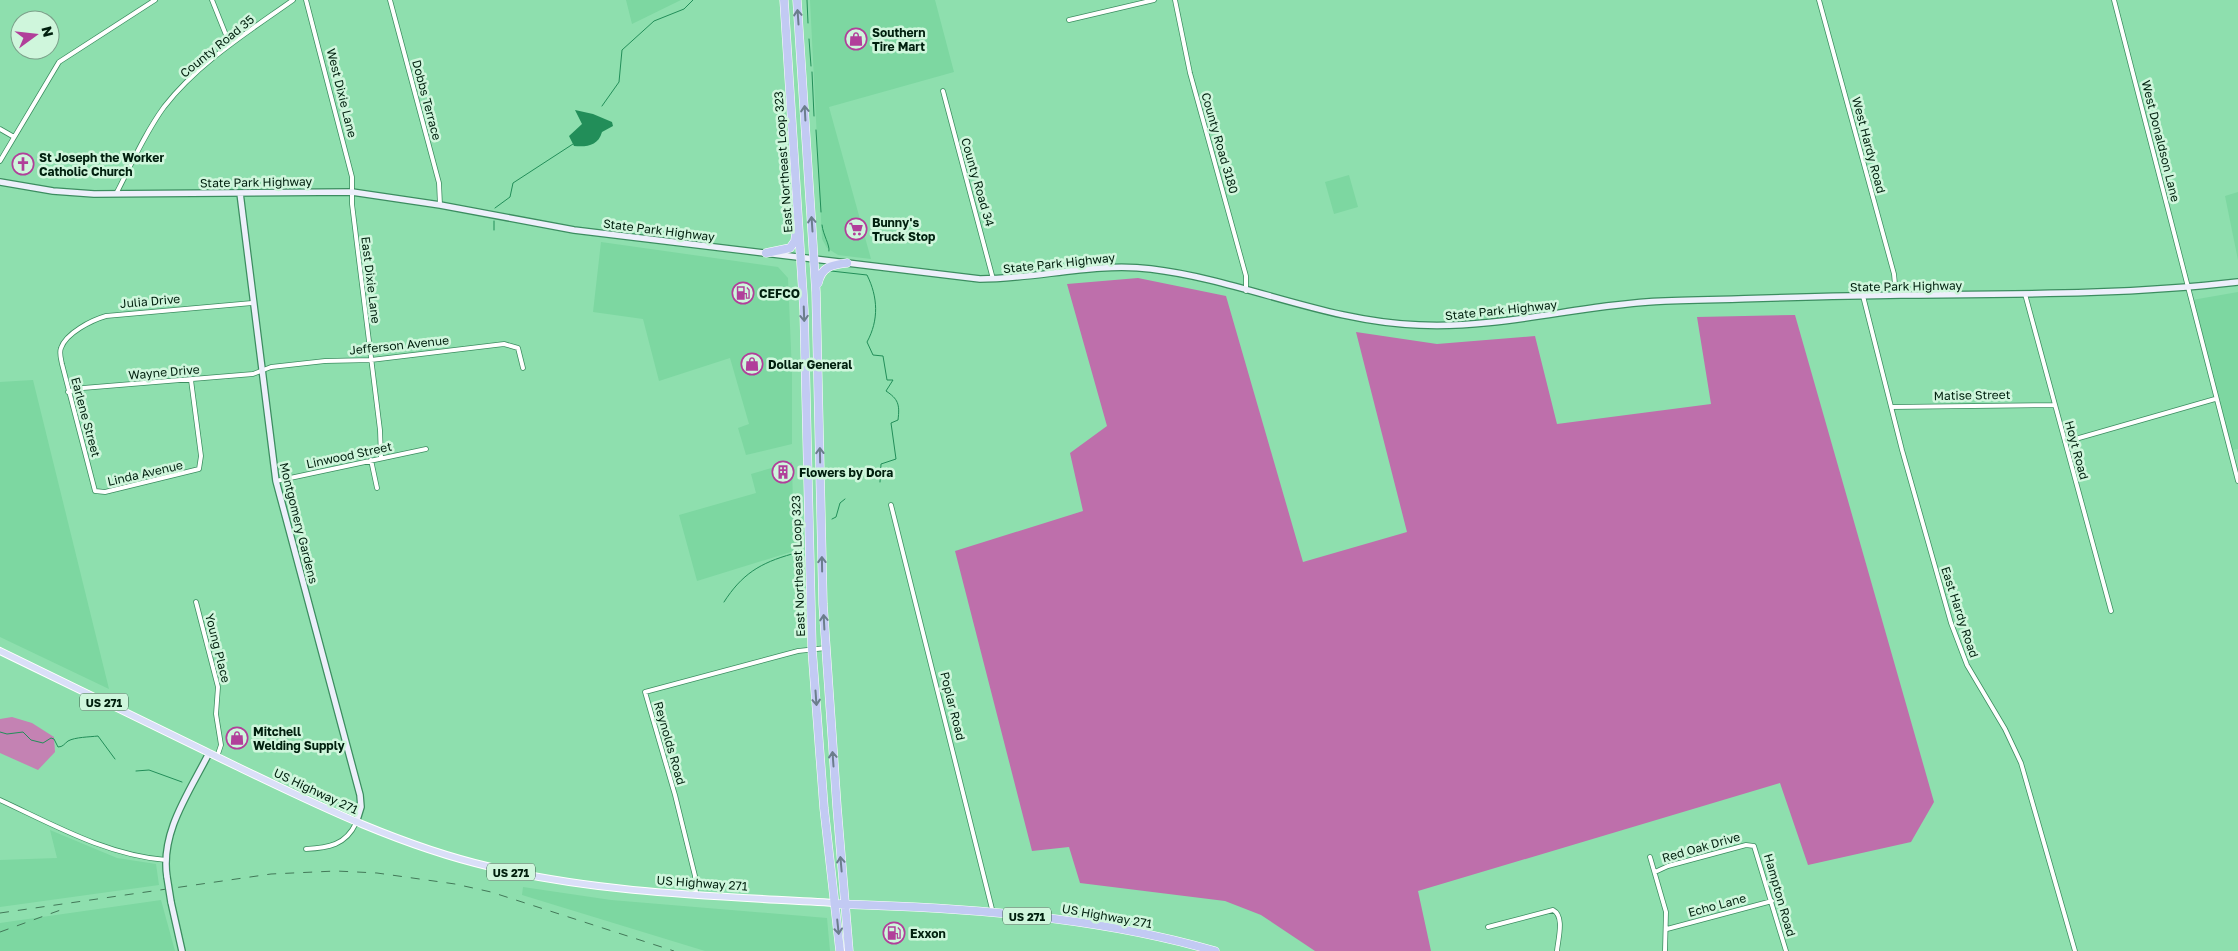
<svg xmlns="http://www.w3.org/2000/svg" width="2238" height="951" font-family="'Golos Text',sans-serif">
	<rect width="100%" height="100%" fill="#8edfae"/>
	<path fill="#7dd7a1" d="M626,0H681L632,24Z
		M810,0H935L954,72L829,107L871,259L838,255L827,248L822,239Z
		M1349,175L1358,207L1334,214L1325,182Z
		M2238,192V260L2225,196Z
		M601,242L778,267L788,278L792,373V444L746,455L738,428L749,424L730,358L659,381L643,319L593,312Z
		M2238,292V449L2232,450L2192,300Z
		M33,380L109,689L0,637V382Z
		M792,462L794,551L697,581L679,515L756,493L751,474Z
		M50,830L117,858L156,864L159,885L0,907V860L57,858Z
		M523,887L611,900L827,918L830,951H705L522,895Z
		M161,900L175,951H0V923Z"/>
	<path fill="#c482b3" d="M12,717L32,723L54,737L55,752L38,770L0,753V719Z"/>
	<path fill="#be6fab" d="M1138,278L1226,296L1303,562L1407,532L1356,332L1437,344L1535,336L1557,424L1711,404L1697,317L1795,315L1934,802L1911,842L1808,865L1780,783L1418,891L1431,951H1315L1261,915L1225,901L1080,883L1069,847L1032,851L955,551L1083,511L1070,453L1107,426L1067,284Z"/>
	<path fill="#228e59" d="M575,110L593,114L612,122L613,126L602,132C598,146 587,147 574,146L569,136L582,124Z"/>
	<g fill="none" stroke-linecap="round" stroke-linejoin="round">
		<path stroke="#228e59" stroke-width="1" d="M807,0L808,23
			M809,39L811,66
			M812,72L814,116
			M602,106L619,82L622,50L654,21L684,9L693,0
			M816,130L821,212
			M495,208L510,197L513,183L573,144
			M494,221V230
			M822,225C823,235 830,245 829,251
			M831,271L867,275C878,297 879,320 867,342L873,355L883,356L887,380H893L886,391C898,399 900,404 898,420L891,423L896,459L881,464L880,482
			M832,519L836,517L840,503L845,499
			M796,543L799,537V522
			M724,602C742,574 760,563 792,554
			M0,732L7,734L23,732L31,740L43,743L51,738L54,739L58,747C63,747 64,744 68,741C75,737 90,737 98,736L115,759
			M136,771L149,770L182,782"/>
		<g stroke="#3c8d60" stroke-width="5.5">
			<path id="street" d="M212,0L230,45
				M306,0L352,177V204L380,430L381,458
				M390,0L439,183L440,205
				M1175,0L1190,73L1246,276V291
				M1819,0L1894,274L1896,295
				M2114,0L2238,481
				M1069,20L1154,0
				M943,91L993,279
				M0,129L14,137
				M0,161L59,62L155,0
				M116,194C131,165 145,133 164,107C198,63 248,32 293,0
				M2025,294L2111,611
				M1863,296L1902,450L1951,623L1967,665L2005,729L2021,763L2075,951
				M191,380L201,456L199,469L105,492L95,491L62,364C61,359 59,353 61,348C66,333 92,320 106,316L252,303
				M68,392L83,388L253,374L271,367L325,361L371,360L504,344L518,348L523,368
				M1891,407L2054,405
				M2065,442L2215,399
				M371,460L377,488
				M276,481L426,449
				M891,505L993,913
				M196,602L218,687L216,714L221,745L217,757
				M0,800C54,825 106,855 166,860
				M306,849C328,848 346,845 356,823
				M1650,857L1666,912L1665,951
				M1655,872L1668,866L1746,845L1754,846L1786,951
				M696,894L695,876L675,795L645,692L798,651L826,648
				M1488,927L1553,910C1565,916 1558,939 1557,951
				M1667,929L1772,901"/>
		</g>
		<g stroke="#3c8d60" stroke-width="8">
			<path id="secondary" d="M0,182L53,191L94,194L352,192L440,205L574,230L980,279C1037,279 1094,262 1151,269C1242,280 1326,322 1419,325C1502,329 1582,304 1665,301C1744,299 1822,296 1901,295C2013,294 2126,295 2238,282
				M240,193L276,481L360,795L361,807L356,823
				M167,877C160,832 190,791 209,753
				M171,902L182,951"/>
		</g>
		<g stroke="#fff" stroke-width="8">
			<path id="primary" d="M0,651C79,689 157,728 236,766C319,806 401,846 491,867C603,894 720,896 835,903"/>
		</g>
		<g stroke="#fff" stroke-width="9">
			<path id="highway" d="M784,0L804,310L812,649L824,808L840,951
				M797,0L816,292L823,604L837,807L849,951
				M766,253L790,248L795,241L796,233
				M818,283C822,266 832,265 847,263
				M840,904C966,908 1094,916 1215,951"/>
		</g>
		<use href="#street" stroke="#fff" stroke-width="4"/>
		<use href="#secondary" stroke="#edeffb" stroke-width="5.5"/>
		<use href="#primary" stroke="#dadff8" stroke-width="6"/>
		<use href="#highway" stroke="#c2caf3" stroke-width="8"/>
		<path stroke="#427858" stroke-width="1" stroke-dasharray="9 9" stroke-linecap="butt" d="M0,913L271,874L336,871L377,873L455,884L491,892L674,951
			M0,932L66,908"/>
		<g stroke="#3c8d60" stroke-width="8" stroke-linecap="butt">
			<path id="secondary-bridge" d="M167,877L171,902"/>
		</g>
		<use href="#secondary-bridge" stroke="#edeffb" stroke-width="5.5"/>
	</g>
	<defs><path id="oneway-shaft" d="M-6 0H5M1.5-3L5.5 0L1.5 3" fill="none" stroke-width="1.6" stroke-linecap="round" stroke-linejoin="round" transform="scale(1.25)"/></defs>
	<g stroke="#6b7d8c">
		<use href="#oneway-shaft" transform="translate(798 17) rotate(-94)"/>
		<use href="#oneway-shaft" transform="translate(805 113) rotate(-93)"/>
		<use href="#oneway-shaft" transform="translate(812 224) rotate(-94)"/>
		<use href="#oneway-shaft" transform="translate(804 314) rotate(88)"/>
		<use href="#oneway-shaft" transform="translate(820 455) rotate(-91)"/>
		<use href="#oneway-shaft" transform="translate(822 564) rotate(-91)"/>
		<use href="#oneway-shaft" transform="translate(824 622) rotate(-93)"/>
		<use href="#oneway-shaft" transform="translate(816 698) rotate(86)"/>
		<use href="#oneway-shaft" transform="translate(833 759) rotate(-94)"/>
		<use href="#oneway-shaft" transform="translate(841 864) rotate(-95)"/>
		<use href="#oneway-shaft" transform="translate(838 927) rotate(84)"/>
	</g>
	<defs>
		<g id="shop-ring" transform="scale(1.125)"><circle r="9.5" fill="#cff6dc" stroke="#b13f9a" stroke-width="1.5"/><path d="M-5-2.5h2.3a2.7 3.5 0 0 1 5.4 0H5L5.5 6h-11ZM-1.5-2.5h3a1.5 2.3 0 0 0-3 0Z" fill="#b13f9a"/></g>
		<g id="church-ring" transform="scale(1.125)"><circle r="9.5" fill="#cff6dc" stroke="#b13f9a" stroke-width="1.5"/><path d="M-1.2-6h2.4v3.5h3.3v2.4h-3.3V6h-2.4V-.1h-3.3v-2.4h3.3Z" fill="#b13f9a"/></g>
		<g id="supermarket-ring" transform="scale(1.125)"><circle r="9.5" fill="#cff6dc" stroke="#b13f9a" stroke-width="1.5"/><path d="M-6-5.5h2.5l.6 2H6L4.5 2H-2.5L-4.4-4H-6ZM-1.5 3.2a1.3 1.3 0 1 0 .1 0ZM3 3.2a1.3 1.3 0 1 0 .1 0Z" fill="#b13f9a"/></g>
		<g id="fuel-ring" transform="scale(1.125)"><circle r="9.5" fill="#cff6dc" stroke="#b13f9a" stroke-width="1.5"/><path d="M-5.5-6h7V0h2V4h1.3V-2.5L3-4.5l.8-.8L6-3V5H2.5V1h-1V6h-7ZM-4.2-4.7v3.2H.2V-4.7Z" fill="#b13f9a"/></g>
		<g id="building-ring" transform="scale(1.125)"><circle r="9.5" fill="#cff6dc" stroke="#b13f9a" stroke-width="1.5"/><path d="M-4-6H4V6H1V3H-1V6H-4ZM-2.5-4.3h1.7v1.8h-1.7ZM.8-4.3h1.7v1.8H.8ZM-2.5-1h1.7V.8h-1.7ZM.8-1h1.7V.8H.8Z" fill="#b13f9a"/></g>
	</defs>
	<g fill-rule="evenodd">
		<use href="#shop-ring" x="856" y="39"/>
		<use href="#church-ring" x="23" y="164"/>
		<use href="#supermarket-ring" x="856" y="229"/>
		<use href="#fuel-ring" x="743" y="293"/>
		<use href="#shop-ring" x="752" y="364"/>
		<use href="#building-ring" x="783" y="472"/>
		<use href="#shop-ring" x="237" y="738"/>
		<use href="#fuel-ring" x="894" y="933"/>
	</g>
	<g text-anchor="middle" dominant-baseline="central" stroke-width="5" stroke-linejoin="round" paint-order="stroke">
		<g fill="#cff6dc" stroke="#3e604c" stroke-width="1">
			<rect x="80" y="693.5" width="48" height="17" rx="4"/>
			<rect x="487" y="863.5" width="48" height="17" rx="4"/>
			<rect x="1003" y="907.5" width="48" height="17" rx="4"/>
		</g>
		<g font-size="11" font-weight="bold" fill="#001f0e">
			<text x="104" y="702">US 271</text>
			<text x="511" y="872">US 271</text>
			<text x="1027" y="916">US 271</text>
		</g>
		<g font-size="12" font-weight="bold" fill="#001f0e" stroke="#cff6dc" text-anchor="start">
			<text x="872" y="32">Southern<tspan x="872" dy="14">Tire Mart</tspan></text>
			<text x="39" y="157">St Joseph the Worker<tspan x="39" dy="14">Catholic Church</tspan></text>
			<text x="872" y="222">Bunny's<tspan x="872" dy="14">Truck Stop</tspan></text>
			<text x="759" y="293">CEFCO</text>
			<text x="768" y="364">Dollar General</text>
			<text x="799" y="472">Flowers by Dora</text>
			<text x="253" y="731">Mitchell<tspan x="253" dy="14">Welding Supply</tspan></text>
			<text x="910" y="933">Exxon</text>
		</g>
		<g font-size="12" fill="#001f0e" stroke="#cff6dc">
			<text transform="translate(217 46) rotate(-39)">County Road 35</text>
			<text transform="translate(342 93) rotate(76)">West Dixie Lane</text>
			<text transform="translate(427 100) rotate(75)">Dobbs Terrace</text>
			<text transform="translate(2161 141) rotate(76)">West Donaldson Lane</text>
			<text transform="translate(1220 143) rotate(74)">County Road 3180</text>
			<text transform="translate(1869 145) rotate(75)">West Hardy Road</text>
			<text transform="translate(783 162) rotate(-94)">East Northeast Loop 323</text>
			<text transform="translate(256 182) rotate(-1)">State Park Highway</text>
			<text transform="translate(978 182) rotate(74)">County Road 34</text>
			<text transform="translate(659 230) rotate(7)">State Park Highway</text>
			<text transform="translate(1059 263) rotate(-6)">State Park Highway</text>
			<text transform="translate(371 280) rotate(83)">East Dixie Lane</text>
			<text transform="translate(1906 286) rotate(-1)">State Park Highway</text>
			<text transform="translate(150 301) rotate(-5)">Julia Drive</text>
			<text transform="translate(1501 310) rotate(-6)">State Park Highway</text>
			<text transform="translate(399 345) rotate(-6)">Jefferson Avenue</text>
			<text transform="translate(164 372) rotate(-5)">Wayne Drive</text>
			<text transform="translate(1972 395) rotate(-1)">Matise Street</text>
			<text transform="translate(86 417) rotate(75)">Earlene Street</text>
			<text transform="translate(2077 450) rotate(75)">Hoyt Road</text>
			<text transform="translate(349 455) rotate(-12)">Linwood Street</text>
			<text transform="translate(145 473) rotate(-13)">Linda Avenue</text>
			<text transform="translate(299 523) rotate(76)">Montgomery Gardens</text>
			<text transform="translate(798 566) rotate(-92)">East Northeast Loop 323</text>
			<text transform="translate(1960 612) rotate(72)">East Hardy Road</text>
			<text transform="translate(218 648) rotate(76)">Young Place</text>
			<text transform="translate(953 706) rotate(76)">Poplar Road</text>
			<text transform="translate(670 743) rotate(74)">Reynolds Road</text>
			<text transform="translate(316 791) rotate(25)">US Highway 271</text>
			<text transform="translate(1701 847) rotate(-16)">Red Oak Drive</text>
			<text transform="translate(702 883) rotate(4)">US Highway 271</text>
			<text transform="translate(1780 895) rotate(74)">Hampton Road</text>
			<text transform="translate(1717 905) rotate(-15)">Echo Lane</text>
			<text transform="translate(1107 916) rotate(10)">US Highway 271</text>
		</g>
	</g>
	<g transform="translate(35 35) rotate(75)"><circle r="24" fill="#cff6dc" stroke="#7ca08a"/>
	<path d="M0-4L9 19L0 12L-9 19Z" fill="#b13f9a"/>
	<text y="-8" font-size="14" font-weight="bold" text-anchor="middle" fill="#001f0e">N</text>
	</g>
</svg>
